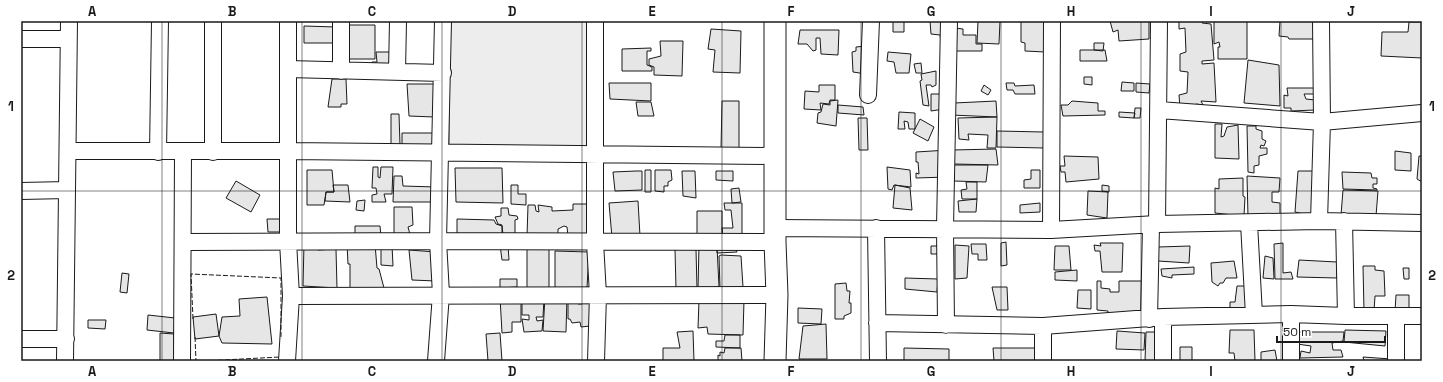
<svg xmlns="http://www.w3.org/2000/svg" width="1443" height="382" font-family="'Space Grotesk',sans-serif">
	<rect width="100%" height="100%" fill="#fff"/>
	<path fill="#ededed" stroke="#6a6a6a" d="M449,21H590V151L449,150Z"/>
	<path fill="#e6e6e6" stroke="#1a1a1a" d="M893,21H904V32H893Z
		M930,21H947L941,42L940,35L931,34Z
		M978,21H1000L999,44L977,43Z
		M1021,21H1045V52L1025,51V43L1021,42Z
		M1110,21H1149V39L1119,41L1118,30L1113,32Z
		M1179,21H1202V23L1211,24L1214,60L1202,61V64L1214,63L1216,102L1201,101L1203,105L1196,104L1197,109L1180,108L1179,95L1187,93L1188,72L1180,71V54L1186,52L1185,28L1179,29Z
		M1214,21H1247V59H1218V47H1220L1219,42L1214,44Z
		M1280,21H1313L1314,39H1289L1288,37L1279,36Z
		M1409,22H1422V58L1381,56L1382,32H1408Z
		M347,25H375V59H347Z
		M304,26L336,27V43H304Z
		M955,28L963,29V35H976V44H982V51H955Z
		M711,29L741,31L740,73L713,72L715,50L708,49Z
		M800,30H839L838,55L821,54L820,38H816V50L813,51L807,44H798Z
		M660,41H683L682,76L654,75V67L649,65V59L661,56Z
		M1094,43H1104L1103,51L1094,50Z
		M866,46V74L853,72L852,52L856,51V47Z
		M651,48V51H647V65L652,67V71H622V49Z
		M1080,50H1105L1107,61H1080Z
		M376,52H391L392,70H372V62H377Z
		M888,52L911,54L909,73H896L894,62L887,61Z
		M1248,60L1279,65L1280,106L1244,103Z
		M921,63L922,73H916L914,64Z
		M936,71V85L932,87L931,85H926L929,106L923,105L920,81L922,80L921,74Z
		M1084,77H1092V85L1084,84Z
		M332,79H346L347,104H341V107H328Z
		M1122,82L1134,83V91H1121Z
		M609,83H651V101L610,99Z
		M1006,83H1014L1015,86L1034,85L1035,94H1015L1013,90H1007Z
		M1136,83L1150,84L1149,93L1136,92Z
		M407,84H434V117L409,116Z
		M819,85H835V100H830L829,104L820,103L821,110L804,109L805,91L819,92Z
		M984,85L991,90L988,95L981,91Z
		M1287,88H1315L1316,94H1304L1306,99L1315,100V110L1291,111V108H1284V95L1288,96Z
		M931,94H943L944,109L931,111Z
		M838,100L836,126L817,123L818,113L821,112L823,104L830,105V101Z
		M722,101H739V148L721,149Z
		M996,101L997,117L951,115L954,103Z
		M1072,101L1098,103V111H1105V115L1063,116L1061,105H1068Z
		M636,102H651L654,116H638Z
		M838,105L863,107L864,115L838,113Z
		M1135,108H1141L1140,118H1134Z
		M899,112L915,113V129H909L908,122L904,121L905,129H898Z
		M1119,112L1135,113L1134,118L1119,117Z
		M391,114H399L400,145H391Z
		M997,117L996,148H987L988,135L968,134L969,140L959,139L958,118Z
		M858,118H867L868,150H859Z
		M920,119L934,127L928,141L913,133Z
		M1215,124H1222L1221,137L1224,136L1227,127L1238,125L1239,159L1215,158Z
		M1247,126H1256V129L1262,131V139L1266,141L1264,146L1261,145L1260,148H1267V154L1259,156V165L1254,166V173L1248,172Z
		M997,131L1044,132L1045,148L997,147Z
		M402,133H438L437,150L402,146Z
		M996,149L998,165L954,164L952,150Z
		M948,150L947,177L916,178V173L919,174L918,162H916V152Z
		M1395,151L1411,153V171L1395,170Z
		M1064,156L1098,157L1099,179L1066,182L1065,172H1061L1060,166H1065Z
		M1419,156H1422V182L1417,179Z
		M953,165H988L986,182L954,181Z
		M373,167H378V177L380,178L381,167H393L392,194H384L386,202H372V195L377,194L376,188H372Z
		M887,167L910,170L911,187L894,185L892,190L888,189Z
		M455,168H502L503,203L456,202Z
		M307,170H332L334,192H326L324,205H307Z
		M645,170H651V192H645Z
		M655,170H671L672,180L668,182V186H664V192L655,191Z
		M1031,170H1040V188H1024V180L1031,179Z
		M636,171H642V190L615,191L613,172Z
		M682,171H695L696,198L683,196Z
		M716,171H733V181L716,180Z
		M1298,171H1315L1313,216L1295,212Z
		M1342,172L1371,173L1372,178H1377V184H1373V188L1377,189V190L1343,189Z
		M394,176H402L403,186L436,187V202H393Z
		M1247,176L1280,178L1279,192H1272V202L1280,203V216L1248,217Z
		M1243,178V196L1245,197L1244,216L1215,213V188L1219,189V179Z
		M236,181L260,195L251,212L226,198Z
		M966,182H977V199H962L961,190L967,189Z
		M333,185H348L350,202L325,201L326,192H334Z
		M511,185H518V194H526V205L511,204Z
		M895,185L910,188L912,210L893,208Z
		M1102,185L1109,186V192L1102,191Z
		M739,188L741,202L732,203L731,189Z
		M1343,190L1378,191L1376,216L1341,215Z
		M1088,191L1108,192L1107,218L1087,215Z
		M977,199L976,212H959L958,201Z
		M365,200L364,211L356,210L357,201Z
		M638,201L640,236L612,238L609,203Z
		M724,203H742V237H723L722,228H733L731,210H725Z
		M1040,203V212L1020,213V205Z
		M573,204H589L590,236H568L567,227L564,226L558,229V237L527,236L528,205H535L536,211L539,212L538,205L552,207V211L573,210Z
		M394,207H412L413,225L408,227L411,238H394Z
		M501,208H508L509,215L517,216L518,219L515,220V234L503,235L502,225L498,224L495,217L501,216Z
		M697,211H722V235H697Z
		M267,219H283V232H268Z
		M457,219L494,220L496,224L502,226V237L457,236Z
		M355,226H380L381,237L355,236Z
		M1006,242L1007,265L1001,266V243Z
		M304,243L320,244L318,250L336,249L337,288L303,286Z
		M347,243L375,244L377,268L379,269L384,288L350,290V264H348Z
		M1100,243H1123L1122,272H1102L1100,251H1095L1094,245L1101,246Z
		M1283,243V273L1291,272L1293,279H1275L1274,244Z
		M971,244H986L987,260H978V254H972Z
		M381,245H392L393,266L381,265Z
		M500,245H508L509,260H502Z
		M699,245L717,246L719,287L698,289Z
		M955,245L969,246L967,278L955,279Z
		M527,246L549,247V292L527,293Z
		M717,246H735L737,252L717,253Z
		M931,246H939L940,254H931Z
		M1055,246H1069L1071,270H1054Z
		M1190,246L1189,263L1158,261V247Z
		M675,249H696L697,289H676Z
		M409,250L436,252V281L412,280Z
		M555,251L589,252L587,288L555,289Z
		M721,255L741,256L743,287L720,289L719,256Z
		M1265,256L1273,258L1274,279L1263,278Z
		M1299,260L1337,262V278L1297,277Z
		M1234,261L1237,278H1226L1223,283H1220L1218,286L1212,282L1211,263Z
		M1363,266H1375V270L1384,271L1385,296H1375L1374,311H1364Z
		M1194,267V274L1172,275V278L1162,276L1161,269Z
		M1403,268H1409V279H1404Z
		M1077,270V281L1055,280V272Z
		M122,273L129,274L127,293L120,292Z
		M905,278L938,279L937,292L905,289Z
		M500,279H517V287L500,288Z
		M1097,281H1101V288L1110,289V292H1119V281H1144L1143,314H1108V311L1097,310Z
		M846,283L847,291H850L849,303H851V313L844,316V319H835V284Z
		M1237,286H1249V310L1230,311V302H1235Z
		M992,287H1007L1008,310H997Z
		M1078,290H1091V309L1077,308Z
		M1396,295H1409V313L1395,311Z
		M267,297L272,344L222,343L219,336L222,317L240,316L239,299Z
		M500,297H521V322H512V332L502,333Z
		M522,297L544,298L543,317H536L537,321L543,320L542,331L524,332L522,319L529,320V315H522Z
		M545,297H567L566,332L543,331Z
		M580,298H590V326L581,327L580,322L572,323L570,319H568V302L577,301L578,304H582Z
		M699,300H744L743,335L708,334L707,327L698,328Z
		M798,308L822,309L821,324L798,323Z
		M216,314L219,336L195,339L193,317Z
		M148,315L175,318L174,333L147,330Z
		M88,320H106L105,329L88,328Z
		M826,324L827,359H799L803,326Z
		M1230,330H1254L1255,361H1235L1234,353H1229Z
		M1345,330L1386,331L1385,346L1344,342Z
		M693,331L694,361H663V348H680L677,332Z
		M1117,331L1145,333L1144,350L1116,349Z
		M1146,332H1158V361H1145Z
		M1298,332H1344L1343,341L1332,343L1333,350H1341L1343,357L1300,358L1301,351L1310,353L1311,346L1297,344Z
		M160,333L174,334V361H160Z
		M500,333L502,361H488L486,334Z
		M725,335H740V348L716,347V341H724Z
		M1180,347H1192V361H1180Z
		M725,348H741L742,361H718V355L720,356V352L724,353Z
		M904,348L949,349V361H904Z
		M993,348H1038L1039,361H994Z
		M1275,350L1277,361H1261V352Z
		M1363,357L1391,359V361H1364Z"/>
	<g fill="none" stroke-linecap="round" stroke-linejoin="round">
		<g stroke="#1a1a1a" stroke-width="18">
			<path id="minor" d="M595,21V242L598,295L596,361
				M21,39H68
				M288,69L443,73
				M341,71V21
				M397,72L398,21
				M868,95L871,21
				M1159,110L1322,122L1422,113
				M68,151H288L775,156
				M158,152L160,21
				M213,152V21
				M21,191L67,190
				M1319,221L1322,122L1321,21
				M1344,221L1346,316
				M1249,223L1254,315
				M1157,224L1159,21
				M775,228L1051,230L1157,224L1319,221L1422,223
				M876,228L878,361
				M1051,230L1052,21
				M184,242L438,241L775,242
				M291,296L777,295
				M1291,314V361
				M1396,316V361
				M1163,317V361
				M1149,319L1151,226
				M877,323L1043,326L1163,317L1291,314L1346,316H1422
				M946,325L945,228L949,21
				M1043,326V361
				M21,339H66
				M65,361L69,21
				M182,361L183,152
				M287,361L291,296L288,241V21
				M436,361L441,294L438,241L443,21"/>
		</g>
		<g stroke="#1a1a1a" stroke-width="23">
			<path id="major" d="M775,21V242L777,295L775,361"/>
		</g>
		<use href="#minor" stroke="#fff" stroke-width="16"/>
		<use href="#major" stroke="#fff" stroke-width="21"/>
		<path stroke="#1a1a1a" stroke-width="1" stroke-dasharray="5 2" stroke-linecap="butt" d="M193,319L191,274L281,278V339
			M195,337L196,361
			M204,361L280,357"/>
	</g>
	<path fill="none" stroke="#1a1a1a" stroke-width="1" stroke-opacity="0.55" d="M162,21V361M302,21V361M442,21V361M582,21V361M722,21V361M861,21V361M1001,21V361M1141,21V361M1281,21V361M21,191H1422"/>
	<rect width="1443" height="382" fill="none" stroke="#ffffff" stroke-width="44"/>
	<path d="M1277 336v6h108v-6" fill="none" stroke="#1a1a1a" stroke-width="2"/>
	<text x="1283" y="336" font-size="12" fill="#1a1a1a" stroke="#ffffff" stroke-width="3" paint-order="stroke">50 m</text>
	<rect x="22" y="22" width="1399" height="338" fill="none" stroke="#1a1a1a" stroke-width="1.5"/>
	<g font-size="13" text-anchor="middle" font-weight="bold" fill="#1a1a1a">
		<text x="92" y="16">A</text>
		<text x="232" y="16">B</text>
		<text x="372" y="16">C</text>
		<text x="512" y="16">D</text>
		<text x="652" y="16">E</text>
		<text x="791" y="16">F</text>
		<text x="931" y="16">G</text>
		<text x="1071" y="16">H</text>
		<text x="1211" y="16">I</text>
		<text x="1351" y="16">J</text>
		<text x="11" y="111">1</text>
		<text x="1432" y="111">1</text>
		<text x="11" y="280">2</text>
		<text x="1432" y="280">2</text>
		<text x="92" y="376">A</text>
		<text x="232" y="376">B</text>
		<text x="372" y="376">C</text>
		<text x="512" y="376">D</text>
		<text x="652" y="376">E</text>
		<text x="791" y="376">F</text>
		<text x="931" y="376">G</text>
		<text x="1071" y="376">H</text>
		<text x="1211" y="376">I</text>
		<text x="1351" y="376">J</text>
	</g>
</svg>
